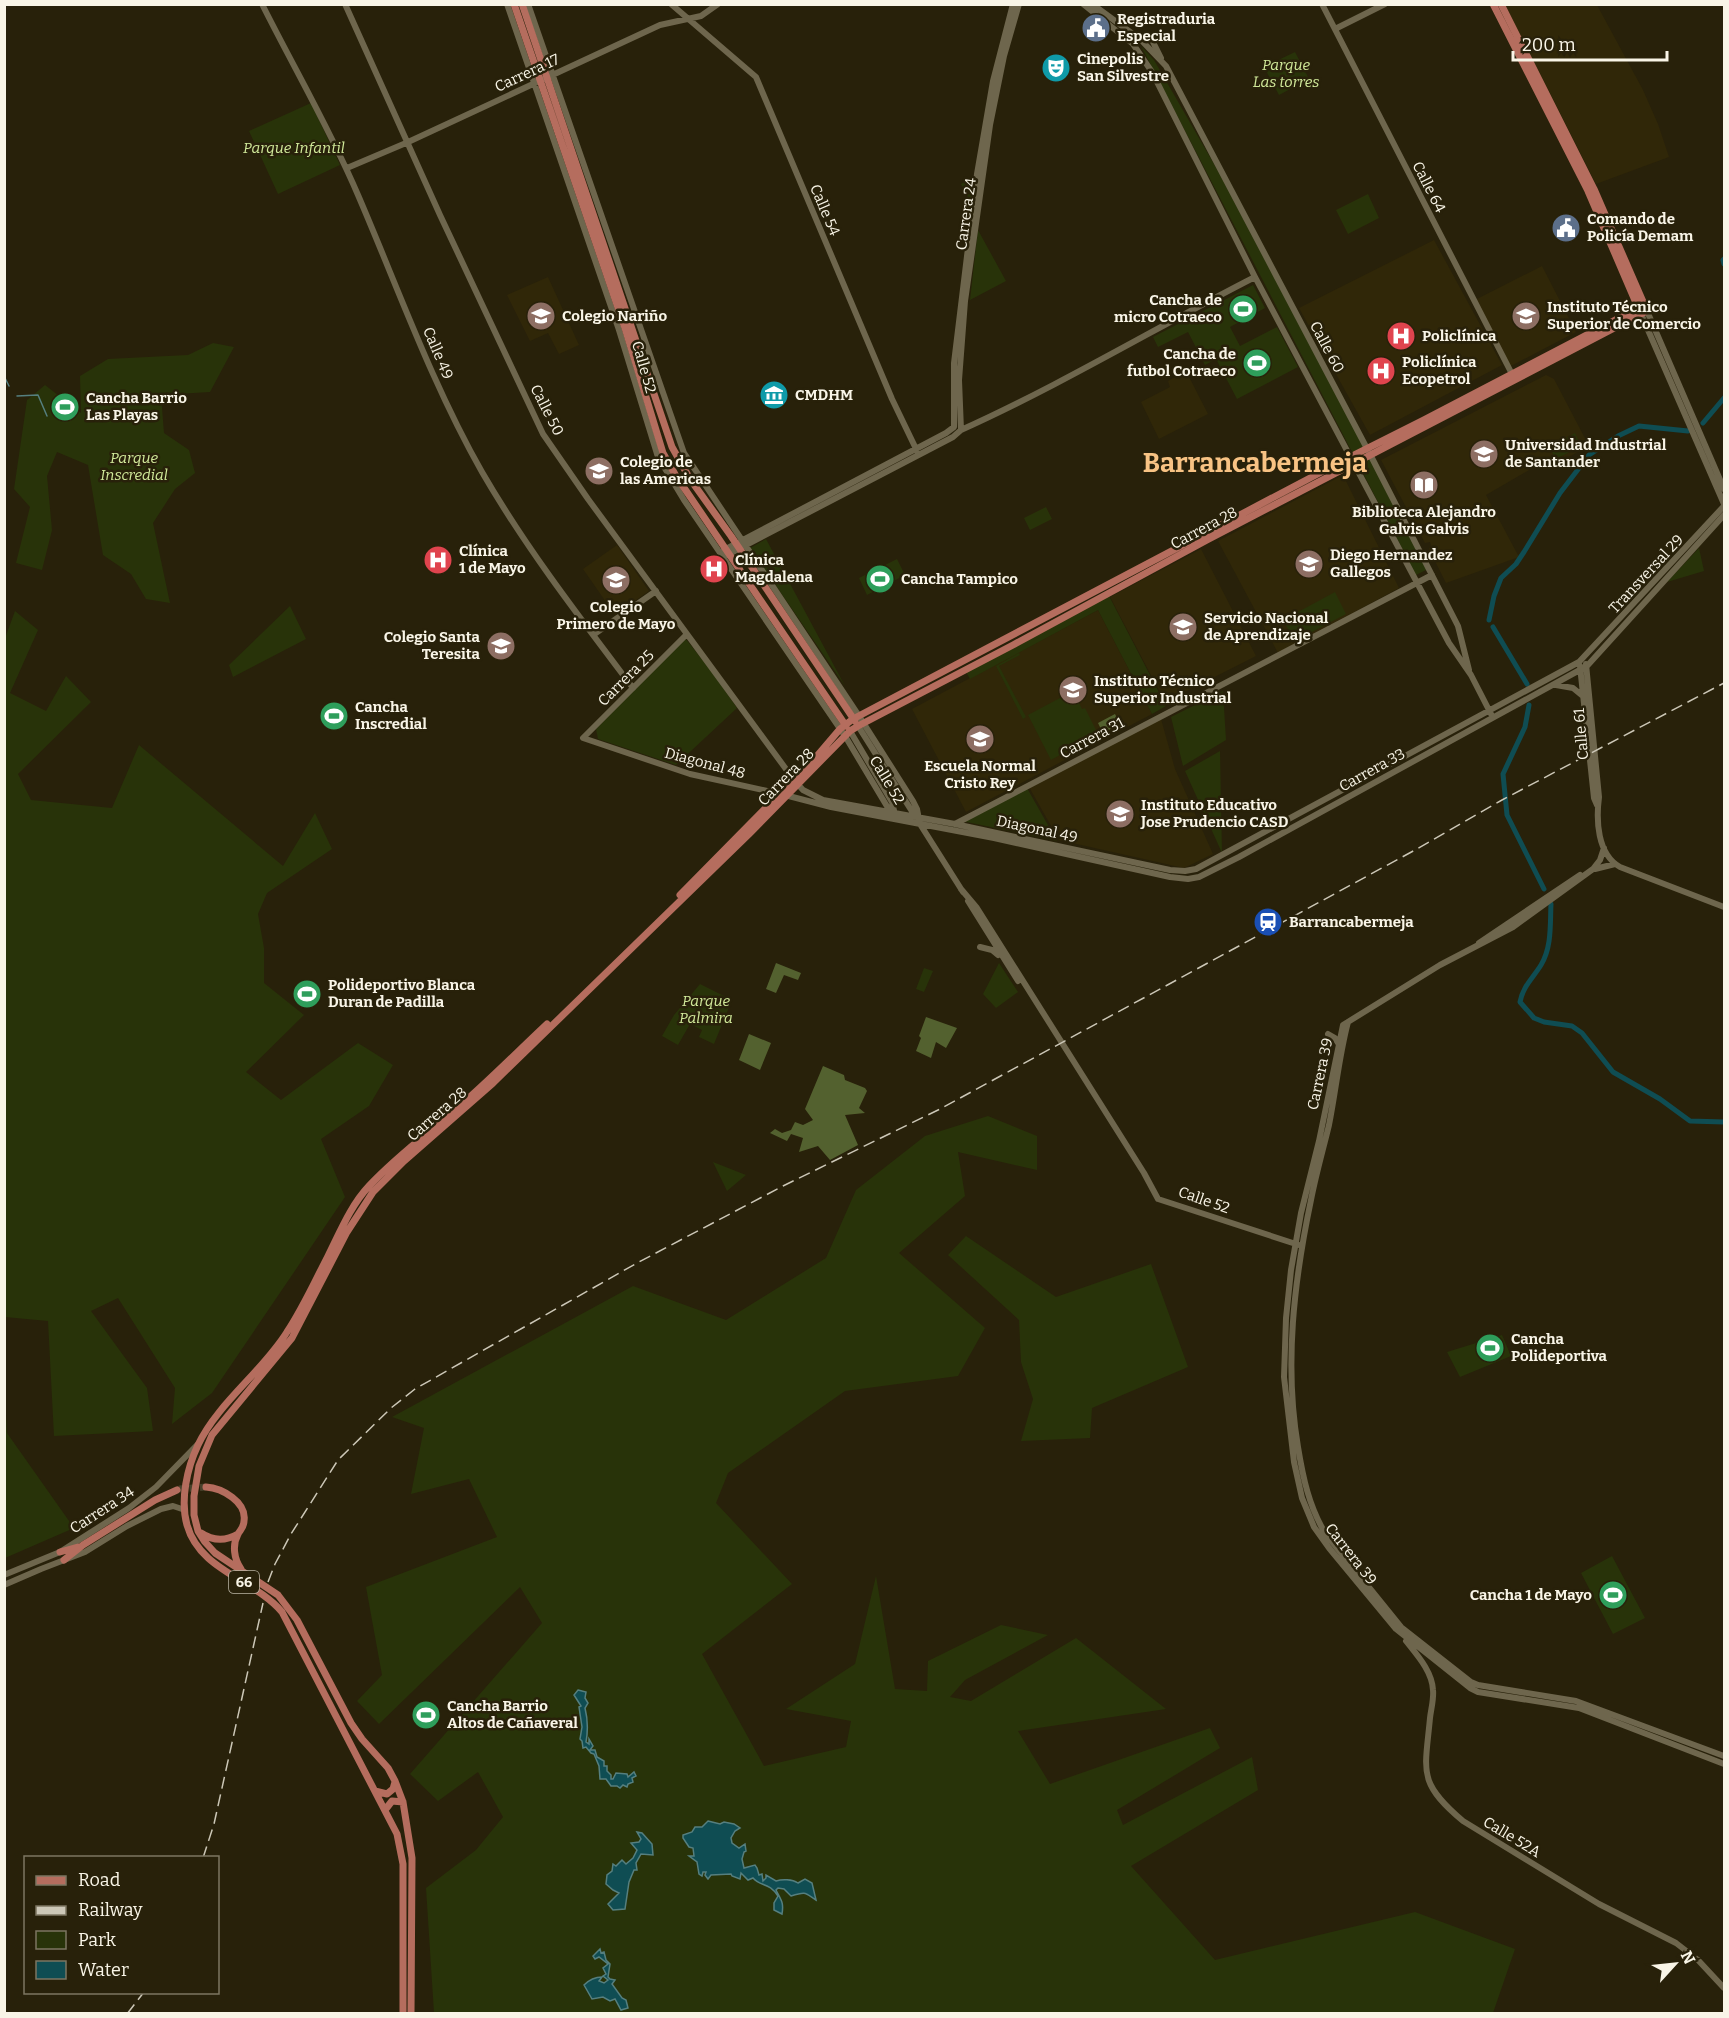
<svg xmlns="http://www.w3.org/2000/svg" width="1729" height="2018" font-family="Bitter,serif">
	<rect width="100%" height="100%" fill="#28210a"/>
	<path fill="#302708" d="M1505,5H1597L1643,90L1658,124L1669,157L1596,184Z
		M1434,240L1502,365L1370,435L1299,308Z
		M1542,266L1576,332L1509,367L1475,300Z
		M548,277L579,345L559,354L548,333L530,341L507,295Z
		M1186,371L1208,414L1159,439L1141,402L1170,387L1168,381Z
		M1546,375L1554,379L1589,446L1563,460H1540L1529,470L1486,495L1519,557L1446,583L1429,549L1431,545L1430,542L1425,543L1381,460Z
		M1343,475L1399,588L1278,653L1218,541Z
		M617,545L649,591L615,615L583,569Z
		M1201,549L1256,656L1165,702L1110,597Z
		M1098,610L1152,714L966,812L912,709Z
		M1161,719L1175,769L1213,854L1184,868L1059,840L1029,787Z"/>
	<path fill="#283309" d="M1141,46L1154,60L1218,171L1428,569L1416,575Z
		M1295,52L1309,79L1279,95L1264,67Z
		M311,103L340,165L278,194L249,131Z
		M975,176L970,202L961,184Z
		M1368,194L1379,218L1348,234L1336,210Z
		M978,230L1006,281L970,300Z
		M1253,285L1265,308L1230,327L1240,346L1277,327L1298,367L1237,399L1216,359L1205,365L1188,332L1158,347L1153,337Z
		M213,343L234,347L210,392L161,395L164,433L189,450L195,473L175,489L153,523L170,603L146,599L131,574L103,555L88,465L57,452L47,476L52,530L42,570L16,563L30,507L14,489L27,400L45,385L81,413L80,376L108,359L188,355Z
		M1575,433L1581,446L1556,459L1549,447Z
		M1046,507L1052,519L1030,530L1024,518Z
		M766,539L845,686L750,548Z
		M1699,548L1704,571L1667,582Z
		M897,559L905,575L867,595L859,578Z
		M1335,592L1346,614L1295,641L1283,620Z
		M1108,594L1166,706L1152,714L1098,610L970,679L965,670Z
		M290,606L306,639L233,677L229,665Z
		M15,611L38,630L10,693L46,711L66,676L91,702L18,774L31,800L112,808L139,745L283,866L315,813L332,849L267,893L258,914L264,948V983L304,1015L246,1072L281,1100L358,1043L393,1065L369,1106L321,1139L345,1197L212,1393L172,1424L175,1388L118,1298L91,1311L147,1388L153,1431L54,1436L48,1321L5,1317L4,641Z
		M685,638L712,672L737,708L676,765L598,739L596,729Z
		M1019,653L1020,655L999,666L1026,717L1023,719L996,666Z
		M1073,691L1082,709L1085,708L1098,734L1051,760L1028,715Z
		M1223,691L1226,740L1183,766L1171,717Z
		M1220,751L1222,853L1185,771Z
		M1027,788L1057,841L962,821Z
		M999,963L1018,992L996,1008L983,994Z
		M924,968L933,971L924,992L916,989Z
		M700,984L732,1000L714,1044L699,1037L702,1030L690,1024L678,1045L662,1036L674,1015Z
		M988,1116L1037,1136V1170L958,1152L965,1196L899,1253L985,1328L958,1376L845,1391L728,1473L716,1503L792,1584L702,1654L764,1766L846,1747L851,1721L786,1709L855,1664L876,1576L895,1689L927,1691L928,1661L1001,1625L1048,1635L965,1680L950,1697L971,1701L1076,1638L1166,1709L1018,1731L1050,1784L1210,1728L1220,1748L1117,1810L1123,1825L1252,1757L1258,1790L1131,1866L1215,1960L1415,1912L1515,1949L1493,2013H434L426,1888L476,1850L503,1817L478,1772L438,1801L410,1774L542,1623L520,1587L379,1724L357,1701L382,1675L366,1587L497,1537L469,1479L411,1494L424,1428L392,1417L633,1286L726,1320L826,1258L856,1190L925,1136Z
		M713,1162L746,1175L727,1191Z
		M966,1236L1056,1297L1151,1264L1188,1367L1092,1408L1090,1438L1021,1441L1033,1399L1021,1362L1019,1320L948,1255Z
		M1502,1335L1511,1356L1460,1377L1447,1352Z
		M5,1397L7,1433L74,1528L5,1558Z
		M1612,1556L1645,1618L1613,1634L1581,1573Z"/>
	<path fill="#53612f" d="M1115,714L1120,724L1103,733L1098,723Z
		M776,963L801,973L798,980L784,975L776,993L766,989Z
		M926,1017L957,1028L946,1048L936,1042L931,1058L916,1051L921,1038L919,1036Z
		M749,1034L771,1043L760,1070L739,1060Z
		M823,1066L844,1075L845,1080L865,1088L867,1091L859,1108L865,1113L845,1115L858,1145L830,1160L818,1146L799,1152L803,1138L791,1134L787,1141L770,1133L775,1129L782,1133L791,1130L795,1122L803,1125L813,1120L805,1109Z"/>
	<path fill="#0f4d53" stroke="#557f7f" stroke-width="1.5" d="M578,1690L586,1692L585,1698L588,1703L585,1708C588,1720 588,1731 586,1742L589,1744V1739L593,1746L590,1750H595L597,1757L604,1761V1766H607V1771L611,1775V1779H613L616,1773L627,1774L628,1777L634,1772L636,1776L632,1778L633,1782L628,1784L627,1787L623,1785L620,1788L617,1786H611L606,1779H600L599,1766L594,1754L591,1753L586,1747L583,1748L582,1741L580,1739L582,1727L579,1707L581,1706L574,1695Z
		M708,1821L720,1824L724,1822L734,1824L740,1828L735,1831L731,1838L732,1843L739,1848L745,1844L746,1851L744,1852L742,1859L744,1868L755,1865L757,1868L759,1875L762,1874L763,1881L766,1878V1875L776,1881C782,1879 792,1879 798,1883L805,1879L812,1883L816,1900C805,1893 807,1891 791,1896L784,1889L778,1888L776,1890C781,1900 784,1902 782,1914L774,1910V1903L778,1896C769,1882 761,1887 753,1878L748,1880L741,1873L740,1879L732,1876L731,1874L711,1875L708,1879L705,1875L706,1872H703L702,1876L699,1874L697,1862L689,1856H694L693,1848L689,1847L683,1838V1835L692,1832L695,1827H702Z
		M637,1832L642,1833L652,1844L653,1855L641,1854L636,1863L637,1870H634L629,1882L625,1909L613,1910L608,1904L619,1893L613,1890L606,1884L607,1875L612,1871L613,1864L616,1866L622,1860L626,1864L633,1858L637,1850L631,1843L639,1842L641,1839Z
		M600,1949L601,1953L604,1952L606,1960L610,1964L608,1977L610,1979L615,1980L612,1984L622,1998L626,2000L628,2008L621,2010L615,1999L610,2001L603,1997L592,1999L584,1985C589,1980 595,1977 602,1977L599,1981L604,1983L608,1980L603,1976L606,1974L603,1968L608,1964L599,1957L595,1959L593,1956Z"/>
	<g fill="none" stroke-linecap="round" stroke-linejoin="round">
		<path stroke="#557f7f" stroke-width="1.5" d="M4,376L9,386
			M17,396L38,395L47,416"/>
		<path stroke="#0f4d53" stroke-width="5" d="M1724,259L1723,260L1724,264
			M1703,423L1724,398
			M1489,620L1494,596L1501,578L1516,564L1524,552L1560,493L1589,455L1618,436L1639,426L1688,431
			M1493,627L1527,684
			M1529,705L1525,727L1503,774L1507,815L1544,889
			M1551,904C1550,924 1552,947 1541,965C1533,978 1523,986 1520,1002L1534,1018L1544,1022L1572,1026L1582,1033L1613,1072L1660,1099L1690,1121L1724,1122"/>
		<path stroke="#47412b" stroke-width="7" stroke-dasharray="7 3.5" stroke-linecap="butt" d="M179,1489L206,1487"/>
		<path stroke="#6e664d" stroke-width="6" d="M262,4C294,68 330,129 358,195C398,288 432,384 482,472C526,548 580,618 633,688
			M345,4L440,215L543,434L588,499L794,780L803,790L823,800L955,824L1170,870L1185,871L1196,869L1579,662L1724,506
			M507,4L619,330L658,457L684,500L845,736L891,813
			M528,4L684,453L857,713L913,801L917,809L919,819
			M671,4L756,77L892,399L918,453
			M1083,4L1133,44L1152,72L1255,277L1449,643L1471,675L1491,714
			M1092,4L1141,40L1166,66L1373,460L1458,626L1469,670
			M1322,4L1514,378
			M1335,29L1385,4
			M1150,36L1161,58
			M347,168L406,143L660,25L701,16L718,4
			M1647,311L1724,489
			M1641,314L1724,504
			M961,430L959,380L965,301L990,125L1004,56L1019,4
			M724,550L946,433L954,427V363L977,174L993,81L1013,4
			M725,556L953,437L961,430C1061,385 1157,327 1255,277
			M593,635L656,591
			M686,635L583,738L690,774L781,794L831,807L994,838L1170,877L1188,879L1199,877L1239,857L1587,666L1724,515
			M1586,664L1599,797C1596,820 1597,854 1620,867L1724,907
			M1580,666L1594,798L1597,805
			M1556,685L1573,688L1584,697
			M858,726L963,892
			M850,731L892,802L895,815
			M955,824L1432,575
			M1604,848L1600,860L1593,869L1513,927L1440,965L1343,1025L1319,1141L1301,1213L1291,1270L1286,1318L1284,1377L1294,1462L1302,1498L1314,1527L1329,1548L1396,1629L1470,1688L1478,1692L1579,1708L1724,1764
			M1595,869L1615,864
			M961,889L977,908L1144,1173L1158,1199L1299,1245
			M968,901L1018,981
			M1479,943L1580,875
			M980,947L992,950L998,955
			M1348,1022C1339,1056 1336,1090 1329,1125C1323,1150 1316,1174 1311,1200C1294,1281 1284,1365 1298,1447C1303,1478 1309,1506 1325,1533L1401,1627L1471,1682L1478,1685L1576,1701L1724,1756
			M1328,1034L1335,1038L1338,1043
			M4,1575L60,1552L129,1508L156,1487L198,1444
			M4,1585L41,1569L85,1552L127,1526L161,1509L173,1506L185,1510
			M1406,1641C1417,1655 1432,1671 1433,1690C1434,1699 1431,1709 1430,1718C1425,1772 1417,1782 1463,1821L1599,1904L1676,1943L1698,1960L1724,1988"/>
		<path stroke="#b56d5e" stroke-width="7" d="M514,4L625,328L663,453L676,476L846,726
			M522,4L672,447L690,479L731,536L855,721
			M1493,4L1588,191L1640,312
			M680,895L817,756L840,729L853,719L1348,458L1424,420L1644,305
			M206,1487C222,1488 247,1502 244,1521C244,1527 241,1529 238,1534C232,1545 234,1559 241,1569
			M201,1533C213,1541 226,1541 238,1534
			M60,1552L78,1547
			M64,1560L83,1545L155,1500L177,1490
			M375,1791L387,1794L393,1789L395,1782
			M385,1810L392,1801L403,1802
			M403,2014V1864L397,1834L282,1612C254,1579 200,1571 187,1525C180,1500 187,1468 198,1445C218,1403 262,1372 287,1332C303,1308 315,1281 328,1256C340,1232 351,1205 369,1186C395,1158 426,1135 454,1111C487,1083 516,1053 547,1024
			M411,2014L412,1858L403,1802L395,1781L388,1768L362,1739L351,1723L297,1620L278,1595L215,1553L205,1542L198,1531L194,1515V1496L199,1466L212,1435L292,1338L347,1232L373,1192L404,1161L493,1083L749,834L850,731L858,726L1013,645L1207,540L1647,311L1594,189L1501,4"/>
		<path stroke="#ccc7b7" stroke-width="1.5" stroke-dasharray="12 6" stroke-linecap="butt" d="M268,1582L275,1564L291,1534L338,1460L391,1408L415,1389L637,1263L783,1186L940,1109L1415,850L1502,800L1724,683
			M203,1858L214,1824L263,1603
			M127,2014L144,1992"/>
	</g>
	<defs>
		<g id="civic-disc" transform="scale(1.5)"><circle r="9.5" fill="#5c6f8a" stroke="#28210a"/><path d="M-.6-6.5H3V-4.5H.6V-3L4-1V1h2V6H-6V1h2V-1L-.6-3ZM-1.2 2.5V6h2.4V2.5Z" fill="#fff"/></g>
		<g id="theatre-disc" transform="scale(1.5)"><circle r="9.5" fill="#0f9aa8" stroke="#28210a"/><path d="M-5-5.5Q0-4 5-5.5V0Q5 5 0 6Q-5 5-5 0ZM-3.3-2.5H-1v1.5H-3.3ZM1-2.5H3.3v1.5H1ZM-2.8 1Q0 5.5 2.8 1Z" fill="#fff"/></g>
		<g id="stadium-disc" transform="scale(1.5)"><circle r="9.5" fill="#2e9e5b" stroke="#28210a"/><path d="M0-5a6.5 5 0 1 0 0 10a6.5 5 0 1 0 0-10ZM-3.5-1.8h7v3.6h-7Z" fill="#fff"/></g>
		<g id="school-disc" transform="scale(1.5)"><circle r="9.5" fill="#8d6e63" stroke="#28210a"/><path d="M0-5L7-2L0 1L-7-2ZM-4 1L0 2.5L4 1V4Q0 6-4 4Z" fill="#fff"/></g>
		<g id="university-disc" transform="scale(1.5)"><circle r="9.5" fill="#8d6e63" stroke="#28210a"/><path d="M0-5L7-2L0 1L-7-2ZM-4 1L0 2.5L4 1V4Q0 6-4 4Z" fill="#fff"/></g>
		<g id="hospital-disc" transform="scale(1.5)"><circle r="9.5" fill="#e0444e" stroke="#28210a"/><path d="M-5-5h3v3.5h4V-5h3V5h-3V1.5h-4V5h-3Z" fill="#fff"/></g>
		<g id="museum-disc" transform="scale(1.5)"><circle r="9.5" fill="#0f9aa8" stroke="#28210a"/><path d="M0-6L6-3V-2H-6V-3ZM-5-1h2V3h-2ZM-1-1h2V3h-2ZM3-1h2V3H3ZM-6 4H6V6H-6Z" fill="#fff"/></g>
		<g id="library-disc" transform="scale(1.5)"><circle r="9.5" fill="#8d6e63" stroke="#28210a"/><path d="M-6-4Q-3-5.5-.7-3.5V5Q-3 3-6 4ZM6-4Q3-5.5 .7-3.5V5Q3 3 6 4Z" fill="#fff"/></g>
		<g id="station-disc" transform="scale(1.5)"><circle r="9.5" fill="#1a4fb4" stroke="#28210a"/><path d="M-3-6H3Q5-6 5-4V2Q5 4 3 4L4.5 6H3L1.5 4h-3L-3 6H-4.5L-3 4Q-5 4-5 2V-4Q-5-6-3-6ZM-3.5-4v3h7v-3ZM-3.5 1v1.5H-2V1ZM2 1v1.5H3.5V1Z" fill="#fff"/></g>
	</defs>
	<g fill-rule="evenodd">
		<use href="#civic-disc" x="1096" y="28"/>
		<use href="#theatre-disc" x="1056" y="68"/>
		<use href="#civic-disc" x="1566" y="228"/>
		<use href="#stadium-disc" x="1243" y="309"/>
		<use href="#school-disc" x="541" y="316"/>
		<use href="#university-disc" x="1526" y="316"/>
		<use href="#hospital-disc" x="1401" y="336"/>
		<use href="#stadium-disc" x="1257" y="363"/>
		<use href="#hospital-disc" x="1381" y="371"/>
		<use href="#museum-disc" x="774" y="395"/>
		<use href="#stadium-disc" x="65" y="407"/>
		<use href="#university-disc" x="1484" y="454"/>
		<use href="#school-disc" x="599" y="471"/>
		<use href="#library-disc" x="1424" y="485"/>
		<use href="#hospital-disc" x="438" y="560"/>
		<use href="#university-disc" x="1309" y="564"/>
		<use href="#hospital-disc" x="714" y="569"/>
		<use href="#stadium-disc" x="880" y="579"/>
		<use href="#school-disc" x="616" y="580"/>
		<use href="#university-disc" x="1183" y="627"/>
		<use href="#school-disc" x="501" y="646"/>
		<use href="#university-disc" x="1073" y="690"/>
		<use href="#stadium-disc" x="334" y="716"/>
		<use href="#school-disc" x="980" y="739"/>
		<use href="#school-disc" x="1120" y="814"/>
		<use href="#station-disc" x="1268" y="922"/>
		<use href="#stadium-disc" x="307" y="994"/>
		<use href="#stadium-disc" x="1490" y="1348"/>
		<use href="#stadium-disc" x="1613" y="1595"/>
		<use href="#stadium-disc" x="426" y="1715"/>
	</g>
	<g text-anchor="middle" dominant-baseline="central" stroke-width="5" stroke-linejoin="round" paint-order="stroke">
		<rect fill="#28210a" stroke="#bab5a5" stroke-width="1.5" x="229" y="1571" width="30" height="22" rx="4.5"/>
		<g font-size="14" font-weight="bold" fill="#f9f5e7">
			<text x="244" y="1582">66</text>
		</g>
		<g font-size="15" font-weight="bold" fill="#f9f5e7" stroke="#28210a" text-anchor="start">
			<text x="1117" y="19">Registraduria<tspan x="1117" dy="17">Especial</tspan></text>
			<text x="1077" y="59">Cinepolis<tspan x="1077" dy="17">San Silvestre</tspan></text>
			<text x="1587" y="219">Comando de<tspan x="1587" dy="17">Policía Demam</tspan></text>
			<text x="1222" y="300" text-anchor="end">Cancha de<tspan x="1222" dy="17">micro Cotraeco</tspan></text>
			<text x="1547" y="307">Instituto Técnico<tspan x="1547" dy="17">Superior de Comercio</tspan></text>
			<text x="562" y="316">Colegio Nariño</text>
			<text x="1422" y="336">Policlínica</text>
			<text x="1236" y="354" text-anchor="end">Cancha de<tspan x="1236" dy="17">futbol Cotraeco</tspan></text>
			<text x="1402" y="362">Policlínica<tspan x="1402" dy="17">Ecopetrol</tspan></text>
			<text x="795" y="395">CMDHM</text>
			<text x="86" y="398">Cancha Barrio<tspan x="86" dy="17">Las Playas</tspan></text>
			<text x="1505" y="445">Universidad Industrial<tspan x="1505" dy="17">de Santander</tspan></text>
			<text x="620" y="462">Colegio de<tspan x="620" dy="17">las Americas</tspan></text>
			<text x="1424" y="512" text-anchor="middle">Biblioteca Alejandro<tspan x="1424" dy="17">Galvis Galvis</tspan></text>
			<text x="459" y="551">Clínica<tspan x="459" dy="17">1 de Mayo</tspan></text>
			<text x="1330" y="555">Diego Hernandez<tspan x="1330" dy="17">Gallegos</tspan></text>
			<text x="735" y="560">Clínica<tspan x="735" dy="17">Magdalena</tspan></text>
			<text x="901" y="579">Cancha Tampico</text>
			<text x="616" y="607" text-anchor="middle">Colegio<tspan x="616" dy="17">Primero de Mayo</tspan></text>
			<text x="1204" y="618">Servicio Nacional<tspan x="1204" dy="17">de Aprendizaje</tspan></text>
			<text x="480" y="637" text-anchor="end">Colegio Santa<tspan x="480" dy="17">Teresita</tspan></text>
			<text x="1094" y="681">Instituto Técnico<tspan x="1094" dy="17">Superior Industrial</tspan></text>
			<text x="355" y="707">Cancha<tspan x="355" dy="17">Inscredial</tspan></text>
			<text x="980" y="766" text-anchor="middle">Escuela Normal<tspan x="980" dy="17">Cristo Rey</tspan></text>
			<text x="1141" y="805">Instituto Educativo<tspan x="1141" dy="17">Jose Prudencio CASD</tspan></text>
			<text x="1289" y="922">Barrancabermeja</text>
			<text x="328" y="985">Polideportivo Blanca<tspan x="328" dy="17">Duran de Padilla</tspan></text>
			<text x="1511" y="1339">Cancha<tspan x="1511" dy="17">Polideportiva</tspan></text>
			<text x="1592" y="1595" text-anchor="end">Cancha 1 de Mayo</text>
			<text x="447" y="1706">Cancha Barrio<tspan x="447" dy="17">Altos de Cañaveral</tspan></text>
		</g>
		<g font-size="15" font-style="italic" fill="#d1e99a" stroke="#28210a">
			<text x="1286" y="65">Parque<tspan x="1286" dy="17">Las torres</tspan></text>
			<text x="294" y="148">Parque Infantil</text>
			<text x="134" y="458">Parque<tspan x="134" dy="17">Inscredial</tspan></text>
			<text x="706" y="1001">Parque<tspan x="706" dy="17">Palmira</tspan></text>
		</g>
		<g font-size="15" fill="#f9f5e7" stroke="#28210a">
			<text transform="translate(527 73) rotate(-25)">Carrera 17</text>
			<text transform="translate(1429 187) rotate(63)">Calle 64</text>
			<text transform="translate(825 210) rotate(67)">Calle 54</text>
			<text transform="translate(966 214) rotate(-82)">Carrera 24</text>
			<text transform="translate(1327 347) rotate(62)">Calle 60</text>
			<text transform="translate(438 353) rotate(67)">Calle 49</text>
			<text transform="translate(644 367) rotate(74)">Calle 52</text>
			<text transform="translate(547 410) rotate(63)">Calle 50</text>
			<text transform="translate(1204 528) rotate(-28)">Carrera 28</text>
			<text transform="translate(1646 574) rotate(-47)">Transversal 29</text>
			<text transform="translate(626 678) rotate(-45)">Carrera 25</text>
			<text transform="translate(1581 734) rotate(-95)">Calle 61</text>
			<text transform="translate(1092 738) rotate(-28)">Carrera 31</text>
			<text transform="translate(705 763) rotate(15)">Diagonal 48</text>
			<text transform="translate(1372 770) rotate(-29)">Carrera 33</text>
			<text transform="translate(786 777) rotate(-46)">Carrera 28</text>
			<text transform="translate(887 780) rotate(59)">Calle 52</text>
			<text transform="translate(1037 829) rotate(12)">Diagonal 49</text>
			<text transform="translate(1320 1074) rotate(-78)">Carrera 39</text>
			<text transform="translate(437 1114) rotate(-41)">Carrera 28</text>
			<text transform="translate(1204 1200) rotate(19)">Calle 52</text>
			<text transform="translate(102 1510) rotate(-33)">Carrera 34</text>
			<text transform="translate(1351 1554) rotate(52)">Carrera 39</text>
			<text transform="translate(1512 1837) rotate(31)">Calle 52A</text>
		</g>
		<g font-size="27" font-weight="bold" fill="#f8c384" stroke="#28210a">
			<text x="1255" y="463">Barrancabermeja</text>
		</g>
	</g>
	<rect width="1729" height="2018" fill="none" stroke="#f9f5e7" stroke-width="12"/>
	<rect x="24" y="1856" width="195" height="138" fill="#28210a" stroke="#7c7662" stroke-width="1.5"/>
	<rect x="36" y="1876" width="30" height="9" fill="#b56d5e" stroke="#7c7662" stroke-width="1.5"/>
	<text x="78" y="1886" font-size="18" fill="#f9f5e7">Road</text>
	<rect x="36" y="1906" width="30" height="9" fill="#ccc7b7" stroke="#7c7662" stroke-width="1.5"/>
	<text x="78" y="1916" font-size="18" fill="#f9f5e7">Railway</text>
	<rect x="36" y="1931" width="30" height="18" fill="#283309" stroke="#7c7662" stroke-width="1.5"/>
	<text x="78" y="1946" font-size="18" fill="#f9f5e7">Park</text>
	<rect x="36" y="1961" width="30" height="18" fill="#0f4d53" stroke="#7c7662" stroke-width="1.5"/>
	<text x="78" y="1976" font-size="18" fill="#f9f5e7">Water</text>
	<g transform="translate(1675 1964) rotate(63)" stroke="#28210a" stroke-width="4.5" paint-order="stroke">
	<path d="M0-4.5L10 22L0 15L-10 22Z" fill="#f9f5e7"/>
	<text y="-9" font-size="16" font-weight="bold" text-anchor="middle" fill="#f9f5e7">N</text>
	</g>
	<path d="M1513 51v9h154v-9" fill="none" stroke="#f9f5e7" stroke-width="3"/>
	<text x="1522" y="51" font-size="18" fill="#f9f5e7" stroke="#28210a" stroke-width="4.5" paint-order="stroke">200 m</text>
</svg>
